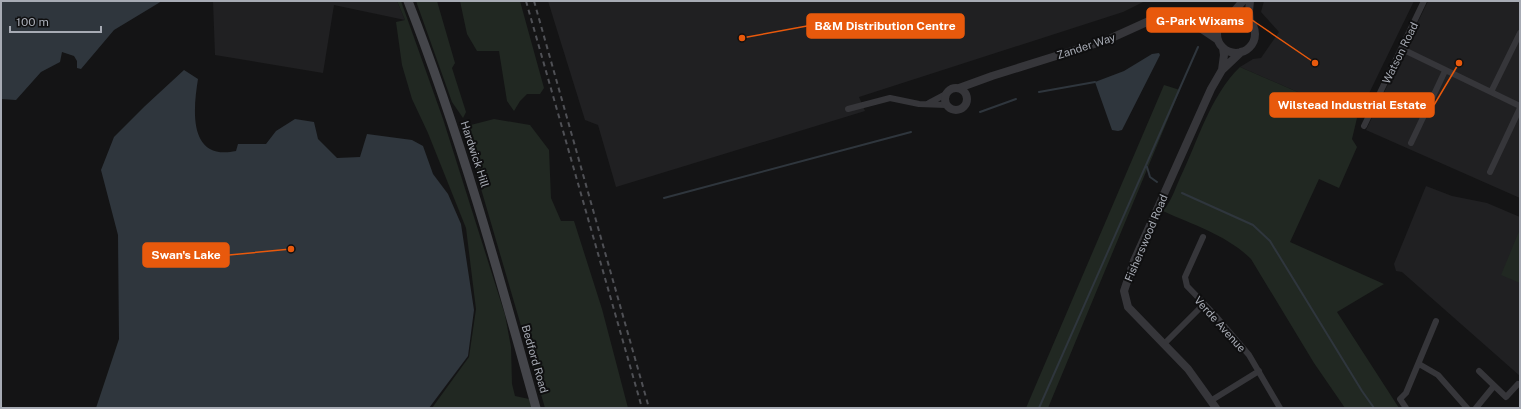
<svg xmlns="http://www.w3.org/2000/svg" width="1521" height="409" font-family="'Public Sans',sans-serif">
	<rect width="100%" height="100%" fill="#141415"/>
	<path fill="#202022" d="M213,1H397L405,20L334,5L323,73L215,55Z
		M548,1H1145L1123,12L859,97L865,111L616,187L598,125L585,120Z
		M1264,1H1414L1357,118L1240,67L1253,59L1261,58L1279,32L1261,12Z
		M1428,1H1520V198L1366,130Z
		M1426,186L1452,196L1487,203L1520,217V376L1402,272L1396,271L1394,264Z"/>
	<path fill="#212822" d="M397,1H401L443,119L505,315L511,347L512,384L515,396L529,399L532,408H432L469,357L476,309L466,228L428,133L412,99L402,65L396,22L405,20Z
		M416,1H437L455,63L452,68L466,112L463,118L452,102Z
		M460,1H520L544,88L540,94H527L520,101L514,111L507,101L499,51H477L467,34Z
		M1240,67L1357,118L1352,139L1357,147L1339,188L1319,179L1290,242L1384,284L1337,312L1399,408H1345L1314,363L1251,259C1227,235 1193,225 1163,211C1171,202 1175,189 1180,178C1198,141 1210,96 1240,67Z
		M1164,85L1180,90L1048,408H1026Z
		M494,119L530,125L549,150L551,198L561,221H574L602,309L628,408H545L463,127Z
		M1520,229V283L1501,275Z"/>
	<path fill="#2f363d" d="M1,1H162L114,30L81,69L77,68V61L74,56L62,52L60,62L41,72L16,100L1,99Z
		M1159,53L1160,55L1122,130L1118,131L1112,130L1095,82L1124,71L1152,54Z
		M184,70L198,79C193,110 188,161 236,151L238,144H266L276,131L295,119L314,122L318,139L337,158L360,157L367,134L412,140L423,146L433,174L448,194L461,224L474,310L468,356L429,408H96L119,339L118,235L101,170L114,137L145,106Z"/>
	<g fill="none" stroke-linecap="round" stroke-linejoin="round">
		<path stroke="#2f363d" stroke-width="2" d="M1039,92L1095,82
			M980,112L1016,99
			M1147,167L1150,177L1157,182
			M1182,193L1253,225L1270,241L1362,391L1374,408
			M664,198L911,132
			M1039,408L1198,47"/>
		<path stroke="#36363a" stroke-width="6" d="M1402,49L1520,106
			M1491,92L1520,33
			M929,103L946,94
			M848,109L890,98L919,104L946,105
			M1364,126L1424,1
			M1411,143L1445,71
			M1490,172L1520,108
			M1203,237L1185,277L1187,286L1213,313L1249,355L1280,408
			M1164,344L1204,304
			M1419,364L1438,375L1467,408
			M1479,371L1506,397L1518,384
			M1212,400L1259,371
			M1406,408L1400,399L1406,393L1436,321
			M1476,408L1494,386"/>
		<path stroke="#36363a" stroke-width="8" d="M1250,1L1249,11L1250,22
			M1217 34a19 19 0 1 1 38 0a19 19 0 1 1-38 0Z
			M1230,16L1243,1
			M1194,22L1221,23
			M1222,70L1224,55L1223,48
			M945 99a11 11 0 1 1 22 0a11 11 0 1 1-22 0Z
			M959,88L992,76L1107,40L1149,21L1165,18H1182L1191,22L1218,40
			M1216,408L1188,369L1128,307L1124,291L1134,261L1211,89L1222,70L1241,52"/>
		<path stroke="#44454a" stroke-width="9" d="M408,1C460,134 498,271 536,408"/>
		<path stroke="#4f5055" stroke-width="2" stroke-dasharray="5 4" stroke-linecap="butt" d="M526,1L642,408
			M534,1L649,408"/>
	</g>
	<g text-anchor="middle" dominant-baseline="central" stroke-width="4" stroke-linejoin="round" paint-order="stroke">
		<g font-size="11" fill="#a7abb4" stroke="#0f0f10">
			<text transform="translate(1086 46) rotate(-18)">Zander Way</text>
			<text transform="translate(1400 53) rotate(-64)">Watson Road</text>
			<text transform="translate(475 154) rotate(72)">Hardwick Hill</text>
			<text transform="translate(1146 238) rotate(-67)">Fisherswood Road</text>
			<text transform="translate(1220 324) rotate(48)">Verde Avenue</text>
			<text transform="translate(535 359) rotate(74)">Bedford Road</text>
		</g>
	</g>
	<path fill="none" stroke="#e8590c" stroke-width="1.5" d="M1315 63L1252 20M742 38L807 26M1459 63L1434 105M291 249L229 255"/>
	<g fill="#e8590c" stroke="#0f0f10" stroke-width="1.5">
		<circle cx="1315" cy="63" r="4"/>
		<circle cx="742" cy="38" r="4"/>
		<circle cx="1459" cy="63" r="4"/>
		<circle cx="291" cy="249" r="4"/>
	</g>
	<g fill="#e8590c" stroke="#e8590c" stroke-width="1.5">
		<rect x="1147" y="8" width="105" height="24" rx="4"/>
		<rect x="807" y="14" width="157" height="24" rx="4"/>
		<rect x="1270" y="93" width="164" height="24" rx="4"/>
		<rect x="143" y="243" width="86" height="24" rx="4"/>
	</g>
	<g font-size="12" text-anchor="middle" font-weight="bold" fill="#fff">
		<text x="1200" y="25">G-Park Wixams</text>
		<text x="885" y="30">B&amp;M Distribution Centre</text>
		<text x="1352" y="109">Wilstead Industrial Estate</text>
		<text x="186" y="259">Swan's Lake</text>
	</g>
	<rect width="1521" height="409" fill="none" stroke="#a7abb4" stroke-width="4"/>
	<path d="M10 26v6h91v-6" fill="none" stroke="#a7abb4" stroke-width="2"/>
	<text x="16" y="26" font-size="12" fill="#a7abb4" stroke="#0f0f10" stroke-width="3" paint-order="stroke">100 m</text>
</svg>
